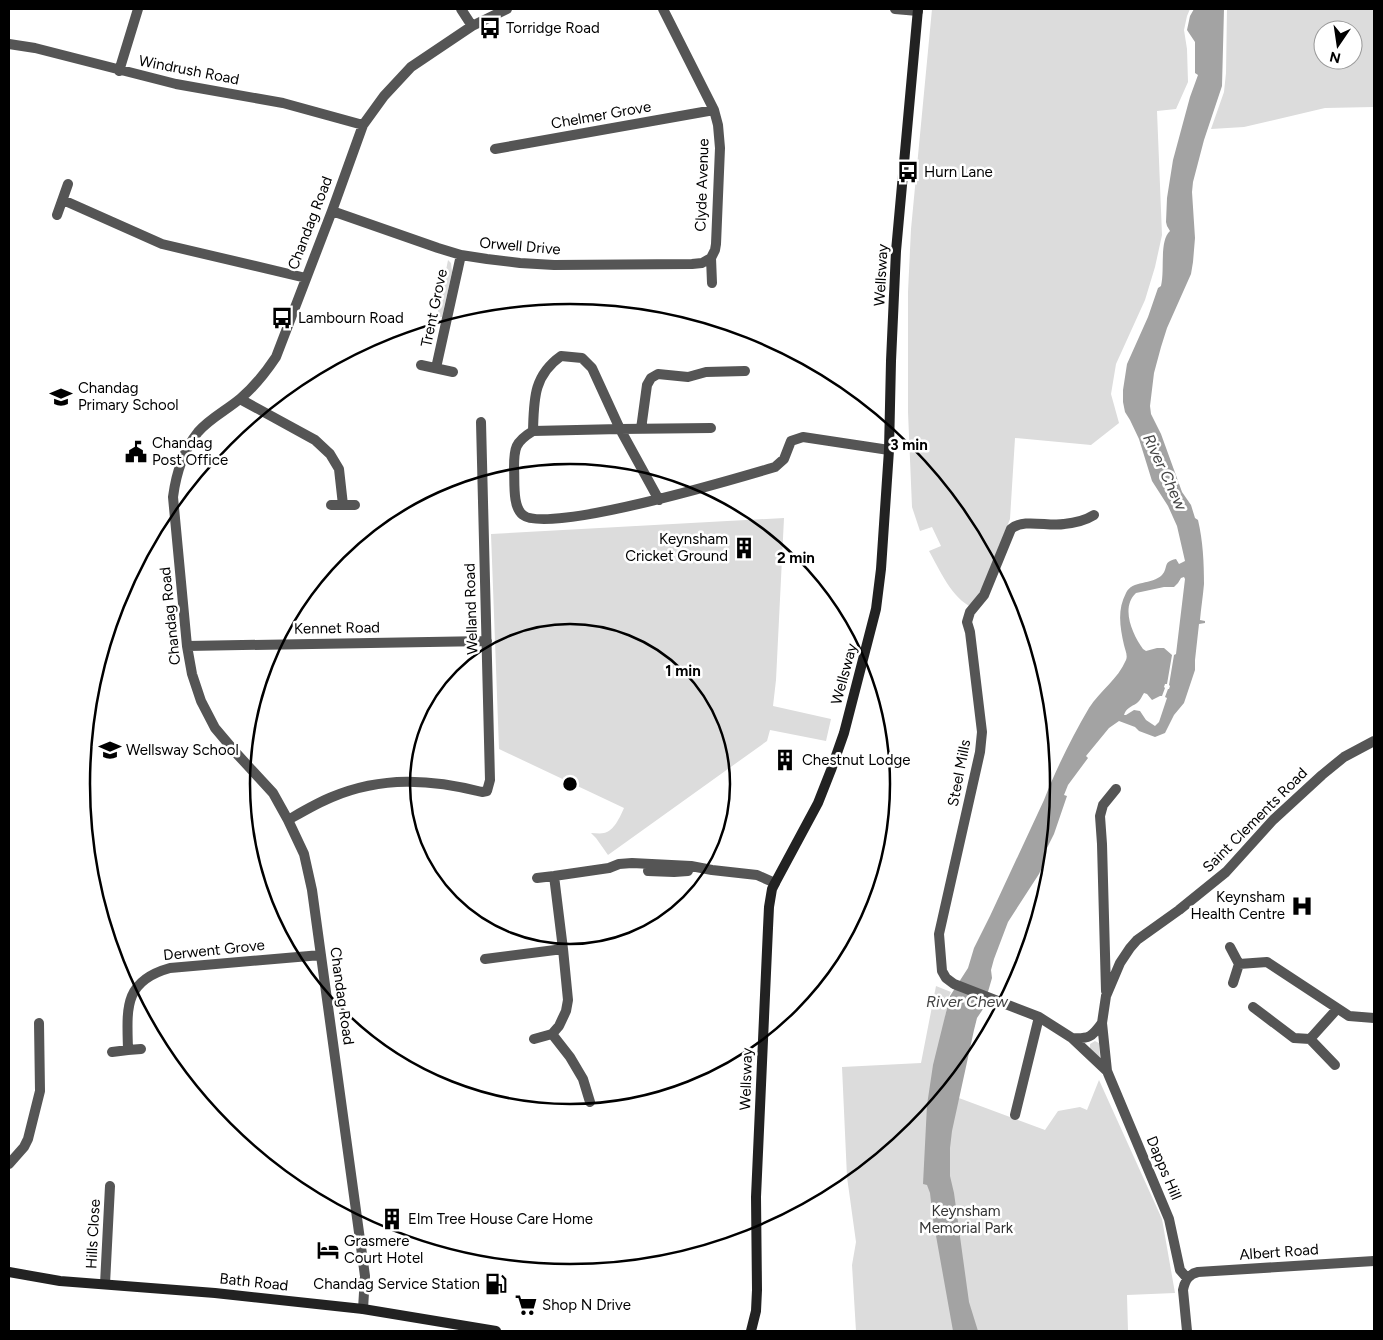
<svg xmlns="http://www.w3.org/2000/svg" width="1383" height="1340" font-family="Figtree,sans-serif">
	<rect width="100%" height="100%" fill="#fff"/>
	<path fill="#dcdcdc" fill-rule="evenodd" d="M932,9H1190L1187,16L1184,30L1187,49L1188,82L1176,109L1157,111L1162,235L1155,267L1145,300L1116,364L1111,394L1119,423L1091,445L1015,438L1010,519L977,601L972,607C953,600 939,569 929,551L941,546L932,527L920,531L912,507L908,412V292L911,229Z
		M1227,9H1374V107L1325,108L1244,127L1211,129L1224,92L1226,73ZM1323,30H1353V60H1323Z
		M448,260L451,263L452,272L442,317L437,316Z
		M784,518L776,680L773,706L831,719L826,741L770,730L767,741L608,855L596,838L591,833C595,833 600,834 604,833C614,831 620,817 624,808L499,749L491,534Z
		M936,986L951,992L949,996L932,1088L1045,1130L1058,1111L1080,1107L1087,1110L1099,1080L1162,1219L1175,1293L1127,1295L1128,1331H856L852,1265L856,1242L847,1177L842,1067L921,1063Z
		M1095,1041L1099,1043L1100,1059L1090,1050V1044Z"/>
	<path fill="#a3a3a3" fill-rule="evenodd" d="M1194,9H1224L1222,86L1204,140L1193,182L1192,192L1195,238L1193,262L1191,274L1167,328L1161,347L1154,373L1150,406L1151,414L1161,434L1182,492L1191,505L1195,518L1198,520C1203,541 1204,563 1204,584C1203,596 1201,608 1200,620L1205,621V623L1199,624L1195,660V670L1184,703L1174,715L1165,733L1155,737L1139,731L1135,727L1119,721L1109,728L1086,756L1088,758L1068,785L1064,795L1067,796L1054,834L1046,850L1043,865L1039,874L1008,922L994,959L991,970L992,978L983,1009L977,1018L974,1030L952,1131L950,1148V1176L954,1193L969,1302L978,1331H953L933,1219L930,1193L927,1185L923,1184L927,1105L933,1065L950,996L968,968L974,948L990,916L1044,800C1056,769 1072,737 1089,708C1100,691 1118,679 1126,660C1128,655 1125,650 1124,645C1120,627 1117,610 1126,593C1132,580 1152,585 1162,575C1169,567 1162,562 1176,559L1179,564L1185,561L1177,526L1168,506L1152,481L1139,439L1130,420L1125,412L1123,402V390L1127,364L1148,317L1158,288L1161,286C1165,270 1159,241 1170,231L1167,226L1166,222L1167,198L1173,160L1190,97L1198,75L1195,73V42L1187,30L1190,16ZM1184,577L1185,579L1176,654L1174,655L1169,685L1170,686L1169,689H1168L1165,697L1167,698L1159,722L1155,726L1146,720L1140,711L1134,710L1126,715H1124C1126,708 1131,707 1137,703C1140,701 1142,696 1144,693L1147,694L1152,700L1160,696H1162L1165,688L1164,687L1165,684H1167L1172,655L1164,648H1157L1146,651L1143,649C1133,635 1120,608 1136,593L1164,587H1174L1178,583L1181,578Z"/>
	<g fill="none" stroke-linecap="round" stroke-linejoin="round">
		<path stroke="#555" stroke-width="10" d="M461,9L472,26
			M663,9L714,110L718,125L720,148L716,244L715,250L711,258L712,283
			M895,9L918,11
			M9,44L35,48L176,84L283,103L363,125
			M119,71L138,9
			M495,149L714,110
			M63,200L162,244L306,278
			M332,211L438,248L461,255L487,259L520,263L554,265L692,264L702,263L711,258
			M57,215L68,184
			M421,365L453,372
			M436,368L461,255
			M240,399L315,440L330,454L339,469L343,505H355
			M711,428L620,429L592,368L582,358L561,356C533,376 534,400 533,431C515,442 514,448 514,468C515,481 512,507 523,515C547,535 738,478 775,467L784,459L791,441L803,437L889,450
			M641,429L647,385L651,378L658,374L688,377L706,372L745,371
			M533,431L620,429L659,500
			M331,505H343
			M1094,515C1086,520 1074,523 1064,524C1049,527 1023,518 1011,529L984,595L970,612L967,622L970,632L982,732L980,752L939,934L942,971L946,978L954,984L1039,1017L1072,1038L1107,1071
			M187,646L487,641
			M288,820C302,812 317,803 332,797C382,776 431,779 482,792L487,791L490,780L481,422
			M648,871L674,872L688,871
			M554,876L563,949L568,1000L566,1011L559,1026L552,1034L570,1057L583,1079L590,1102
			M537,878L554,876L609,868L619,864L632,863L691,866L712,870L757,875L775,883
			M1230,947L1239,964L1233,983
			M485,959L563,949
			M1239,964L1267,962L1349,1016L1374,1018
			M1106,991L1102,844L1100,816L1103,805L1116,789
			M1253,1007L1294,1038L1310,1039L1335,1065
			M1072,1038C1089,1039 1092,1037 1102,1023
			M534,1039L552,1034
			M1310,1039L1337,1009
			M128,1050L141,1049
			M112,1052L128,1050C127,1009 123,981 170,968L321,955
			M1015,1115L1039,1017
			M9,1164L24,1147L28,1139L40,1091L39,1023
			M1187,1278L1180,1270L1169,1219L1107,1071L1102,1023L1106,996L1120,963L1130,948L1137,940L1179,910L1226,872L1273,820L1322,775L1344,757L1374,741
			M105,1284L110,1186
			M363,1309L365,1276L312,890L304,854L288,820L273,793L237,754L215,728L201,701L192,674L187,646L173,497C176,474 183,451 198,432C210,418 227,410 241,398C255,386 266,372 276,357L332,211L363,125L384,96L411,67L472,26L507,9
			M1187,1331L1183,1290C1185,1280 1189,1274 1198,1272L1374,1261"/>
		<path stroke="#222" stroke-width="10" d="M9,1272L60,1281L215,1293L363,1309L496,1331
			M751,1331L756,1311L757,1290L756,1197L768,928L769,907L772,889L775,883L818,803L831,770L844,733L876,609L881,569L889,450L891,361L896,251L918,9"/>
	</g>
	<g fill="none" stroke="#000" stroke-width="2.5">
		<circle cx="570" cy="784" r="160"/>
		<circle cx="570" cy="784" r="320"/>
		<circle cx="570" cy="784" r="480"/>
	</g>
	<defs>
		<g id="bus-bare" transform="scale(1.725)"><path d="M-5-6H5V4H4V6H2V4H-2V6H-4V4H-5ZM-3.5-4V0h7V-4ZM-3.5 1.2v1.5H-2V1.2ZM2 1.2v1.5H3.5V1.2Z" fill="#000" stroke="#fff" stroke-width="2.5" paint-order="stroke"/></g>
		<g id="school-bare" transform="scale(1.725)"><path d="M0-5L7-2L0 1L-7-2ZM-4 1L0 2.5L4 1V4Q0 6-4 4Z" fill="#000" stroke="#fff" stroke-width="2.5" paint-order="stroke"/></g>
		<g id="civic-bare" transform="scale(1.725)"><path d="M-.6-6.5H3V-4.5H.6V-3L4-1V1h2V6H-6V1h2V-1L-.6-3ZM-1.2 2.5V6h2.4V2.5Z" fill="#000" stroke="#fff" stroke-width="2.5" paint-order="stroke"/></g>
		<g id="building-bare" transform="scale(1.725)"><path d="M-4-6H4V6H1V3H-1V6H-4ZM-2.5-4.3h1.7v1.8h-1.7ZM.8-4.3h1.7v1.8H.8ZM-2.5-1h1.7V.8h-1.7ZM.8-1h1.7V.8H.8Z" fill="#000" stroke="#fff" stroke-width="2.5" paint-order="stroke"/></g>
		<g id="hospital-bare" transform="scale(1.725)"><path d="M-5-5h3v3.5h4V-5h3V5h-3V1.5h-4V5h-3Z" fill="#000" stroke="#fff" stroke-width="2.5" paint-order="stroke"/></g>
		<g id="hotel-bare" transform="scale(1.725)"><path d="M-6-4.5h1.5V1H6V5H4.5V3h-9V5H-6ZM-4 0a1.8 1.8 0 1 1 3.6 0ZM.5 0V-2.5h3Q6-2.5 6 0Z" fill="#000" stroke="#fff" stroke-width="2.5" paint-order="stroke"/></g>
		<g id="fuel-bare" transform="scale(1.725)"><path d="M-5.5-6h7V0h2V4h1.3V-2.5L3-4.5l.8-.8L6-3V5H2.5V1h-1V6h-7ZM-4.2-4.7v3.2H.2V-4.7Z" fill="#000" stroke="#fff" stroke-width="2.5" paint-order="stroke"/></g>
		<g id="supermarket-bare" transform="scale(1.725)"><path d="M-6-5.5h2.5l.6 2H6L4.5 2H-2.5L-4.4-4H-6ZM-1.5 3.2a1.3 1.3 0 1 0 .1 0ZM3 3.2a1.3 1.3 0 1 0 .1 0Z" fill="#000" stroke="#fff" stroke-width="2.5" paint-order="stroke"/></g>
	</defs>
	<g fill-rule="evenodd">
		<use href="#bus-bare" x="490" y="28"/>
		<use href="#bus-bare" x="908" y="172"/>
		<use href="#bus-bare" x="282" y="318"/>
		<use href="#school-bare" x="61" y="397"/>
		<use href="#civic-bare" x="136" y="452"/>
		<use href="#building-bare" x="744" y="548"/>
		<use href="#school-bare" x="110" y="750"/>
		<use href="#building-bare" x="785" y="760"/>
		<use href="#hospital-bare" x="1302" y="906"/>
		<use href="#building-bare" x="392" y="1219"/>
		<use href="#hotel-bare" x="328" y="1250"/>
		<use href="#fuel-bare" x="496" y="1284"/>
		<use href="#supermarket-bare" x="526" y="1305"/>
	</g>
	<g text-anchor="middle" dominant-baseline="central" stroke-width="5" stroke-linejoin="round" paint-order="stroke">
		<g font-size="15" fill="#000" stroke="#fff" text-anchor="start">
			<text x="506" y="28">Torridge Road</text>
			<text x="924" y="172">Hurn Lane</text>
			<text x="298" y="318">Lambourn Road</text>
			<text x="78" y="388">Chandag<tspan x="78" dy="17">Primary School</tspan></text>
			<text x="152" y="443">Chandag<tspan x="152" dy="17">Post Office</tspan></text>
			<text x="728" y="539" text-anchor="end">Keynsham<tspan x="728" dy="17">Cricket Ground</tspan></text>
			<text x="126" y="750">Wellsway School</text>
			<text x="802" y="760">Chestnut Lodge</text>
			<text x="1285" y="897" text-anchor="end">Keynsham<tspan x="1285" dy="17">Health Centre</tspan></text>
			<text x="408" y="1219">Elm Tree House Care Home</text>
			<text x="344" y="1241">Grasmere<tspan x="344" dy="17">Court Hotel</tspan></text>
			<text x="480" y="1284" text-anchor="end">Chandag Service Station</text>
			<text x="542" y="1305">Shop N Drive</text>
		</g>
		<g font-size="15" fill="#000" stroke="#fff">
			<text transform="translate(189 70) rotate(11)">Windrush Road</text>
			<text transform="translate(601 115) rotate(-10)">Chelmer Grove</text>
			<text transform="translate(702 185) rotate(-88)">Clyde Avenue</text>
			<text transform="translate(310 223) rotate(-69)">Chandag Road</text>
			<text transform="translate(520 246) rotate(5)">Orwell Drive</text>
			<text transform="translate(881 275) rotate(-87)">Wellsway</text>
			<text transform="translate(434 308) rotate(-78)">Trent Grove</text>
			<text transform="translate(471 609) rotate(-92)">Welland Road</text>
			<text transform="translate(170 616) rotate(-96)">Chandag Road</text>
			<text transform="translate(337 628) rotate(-1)">Kennet Road</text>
			<text transform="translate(844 674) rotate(-75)">Wellsway</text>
			<text transform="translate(959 773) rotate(-79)">Steel Mills</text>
			<text transform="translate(1255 820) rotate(-45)">Saint Clements Road</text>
			<text transform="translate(214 950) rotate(-6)">Derwent Grove</text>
			<text transform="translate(342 996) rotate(82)">Chandag Road</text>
			<text transform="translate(746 1079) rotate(-88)">Wellsway</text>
			<text transform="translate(1164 1168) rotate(67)">Dapps Hill</text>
			<text transform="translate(93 1234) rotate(-87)">Hills Close</text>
			<text transform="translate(1279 1252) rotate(-4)">Albert Road</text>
			<text transform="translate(254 1282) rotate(6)">Bath Road</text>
		</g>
		<g font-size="15" fill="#333" stroke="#fff">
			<text x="966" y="1211">Keynsham<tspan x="966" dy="17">Memorial Park</tspan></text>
		</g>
		<g font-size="16" font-style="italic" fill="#444" stroke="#fff">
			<text transform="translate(1165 472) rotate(65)">River Chew</text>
			<text x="967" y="1001">River Chew</text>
		</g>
	</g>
	<circle cx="570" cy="784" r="8" fill="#000" stroke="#fff" stroke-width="2.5"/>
	<g font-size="15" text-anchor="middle" font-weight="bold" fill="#000" stroke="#fff" stroke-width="5" stroke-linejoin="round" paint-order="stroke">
		<text x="909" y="450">3 min</text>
		<text x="796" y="563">2 min</text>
		<text x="683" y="676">1 min</text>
	</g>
	<rect width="1383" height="1340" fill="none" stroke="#000000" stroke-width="20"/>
	<g transform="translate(1338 45) rotate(193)"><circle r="24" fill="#ffffff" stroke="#999999"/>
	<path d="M0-4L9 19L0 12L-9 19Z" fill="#000000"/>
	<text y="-8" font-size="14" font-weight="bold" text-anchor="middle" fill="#000000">N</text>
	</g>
</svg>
